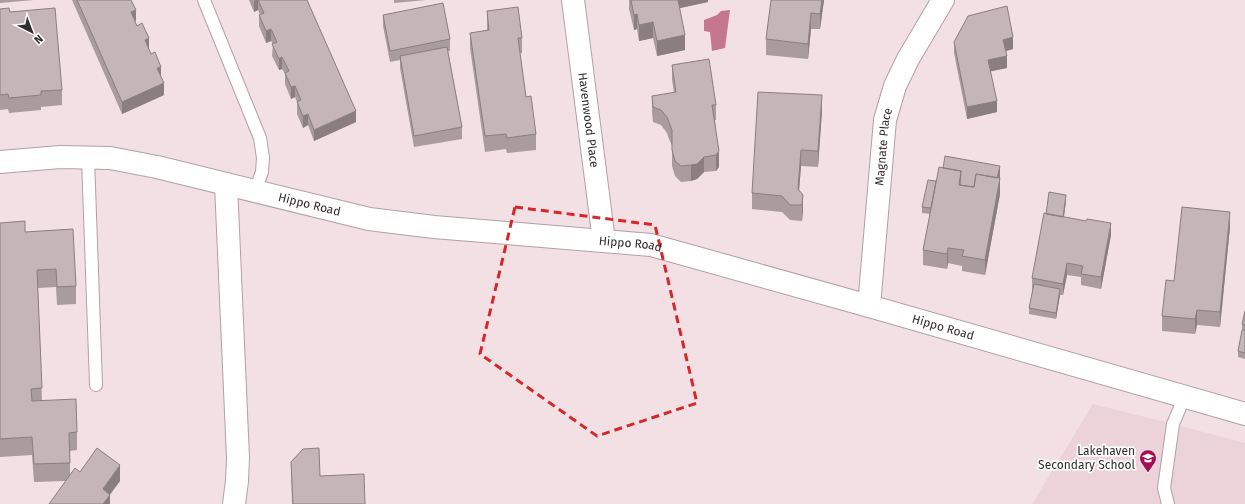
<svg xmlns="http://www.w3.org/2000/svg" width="1245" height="504" font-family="'Fira Sans',sans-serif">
	<rect width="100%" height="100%" fill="#f3e0e5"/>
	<path fill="#ecd2d9" d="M1093,404L1173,424L1245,443V504H1032Z"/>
	<path fill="#c5778e" d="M730,10L725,48L712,51L710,32L704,31V20L717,15L721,11Z"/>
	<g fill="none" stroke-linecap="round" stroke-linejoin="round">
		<g stroke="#b2a0a5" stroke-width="14">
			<path id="lane" d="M204,0L260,138L263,158L262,172L255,191
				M88,158L96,385
				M1168,504L1164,488L1173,424L1185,396"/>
		</g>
		<g stroke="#b2a0a5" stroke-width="24">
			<g id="street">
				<path id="s1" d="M573,0L604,241"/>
				<path id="s2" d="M0,162L60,157L110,158L157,167L369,219L434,227L651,245L869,306L1245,414"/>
				<path d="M226,184L238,458L237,481L234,504"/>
				<path id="s3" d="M869,306L885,120L895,86L908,59L943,0"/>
			</g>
		</g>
		<use href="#lane" stroke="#fff" stroke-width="12"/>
		<use href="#street" stroke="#fff" stroke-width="22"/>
	</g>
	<path fill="#a99b9e" d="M0,0H34L0,3Z
		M72,0H131L135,22L161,77L164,95L122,114Z
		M249,0H307L356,122L314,141L308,125L303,128L297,114V102L295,97L291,99L285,84V74L282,69L279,70L272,56L273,44L271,41L266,43L259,26V15H260L258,10L254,12Z
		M394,0H426L394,3Z
		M629,0H708V2L679,8L685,50L657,56L653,38L639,41L637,29L634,30L629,9Z
		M771,0H824L820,29H811L808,59L766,55V39Z
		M0,9L10,12L62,90V105L41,107V110L9,113L8,109L0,110Z
		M487,11L522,38V53H520L526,97L536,134V150L507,153L506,149L485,152L470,48V33L487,31Z
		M383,15L450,39V51H448L462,127V139L414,147L400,68V60L390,62L383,26Z
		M954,42L1013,49L1005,51L1007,68L990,71L997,112L967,119L954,53Z
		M672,65L716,105V120H715L719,167L716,171L704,172L697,179L691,181L681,182L675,176L672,166V146L669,139L667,133L661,125L653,122L652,112V96L674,93L672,80Z
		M822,111L818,167L801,166L799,190L803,195V210L802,221L790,220L782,212L752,209V193Z
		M1000,177V194L985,275L962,271V266L948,263L947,269L923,265V250L930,214L922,213V207L936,181Z
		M1066,201L1064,217L1111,235L1101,289L1081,285V277L1067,275L1063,295H1060L1056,319L1029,314V308L1033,290H1032V278Z
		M0,223L25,232L76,286V304L57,305L56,287L38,288L42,401L77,432V450L70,451V474L80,472L120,481L110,495V504L65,481L34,482L32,455L0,457Z
		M1230,227L1220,327L1197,325L1195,334L1162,331V316L1174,281Z
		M1245,311V359L1238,357V351L1242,330V324Z
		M291,462L320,476L365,504H292Z"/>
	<path fill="#8a7e81" d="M256,0H258V10L254,12V1Z
		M676,0H708V2L676,9Z
		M822,0H824L820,29V14Z
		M136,10V22L131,12Z
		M811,13V29L808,59V44Z
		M637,14V29L634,30V15Z
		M653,22V38L639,41V25Z
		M271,29V41L266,43V31Z
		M685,35V50L657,56V41Z
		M1013,37V49L1003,52V40Z
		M149,38V50L145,40Z
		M1007,56V68L988,72V60Z
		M282,57V69L279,70V59Z
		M161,67V78L157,68Z
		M164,83V95L122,114V102Z
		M295,86V97L291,99V87Z
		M822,95V111L818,167V151Z
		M997,101V112L967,119V107Z
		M356,111V122L314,141V130Z
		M308,114V125L303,128V116Z
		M801,150V166L798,204V189Z
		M719,151V167L716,171V155Z
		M704,157V172L697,179L691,181V165Z
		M1000,166V177L996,193V182Z
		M1000,178V194L985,275V260Z
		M803,195V210L802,221V205Z
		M1066,195V201L1063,223V217Z
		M1230,212V227L1220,327V312Z
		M1111,223V235L1101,289V277Z
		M948,248V263L947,269V254Z
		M1067,263V275L1063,295V284Z
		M1060,289V295L1056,319V313Z
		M1197,310V325L1195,334V319Z
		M120,465V481L106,499L110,495V504H103V489Z"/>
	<path fill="#c5b4b8" stroke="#8a7e81" d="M77,0H131L136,10L131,12L137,26L142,23L149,38L145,40L151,54L155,52L161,67L157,68L164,83L122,102Z
		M258,0H307L356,111L314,130L308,114L303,116L297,102L301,100L295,86L291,87L285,73L289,71L282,57L279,59L272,44L277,42L271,29L266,31L259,15L264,13Z
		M631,0H678L685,35L657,41L653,22L639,25L637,14L634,15Z
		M771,0H822L820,14L811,13L808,44L766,39Z
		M443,3L450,39L390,51L383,15Z
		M1007,6L1013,37L1003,40L1007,56L988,60L997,101L967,107L954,42L968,16Z
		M518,7L522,38H518L526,97L531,96L536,134L507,138L506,134L485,136L470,33L489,30L487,11Z
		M9,8L10,12L55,8L62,90L41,91V95L9,98L8,94L0,95V9Z
		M447,47L462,127L414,136L400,56Z
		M709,59L716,105H712L719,151L716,155L704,157L697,164L691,165L681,166L675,161L672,150V130L667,117L661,110L653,107L652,96L676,92L672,65Z
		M758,92L822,95L818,151L801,150L798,189L803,195L802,205H790L782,196L752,193Z
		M945,156L1000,166L997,178L976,174L974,187L960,185L961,171L943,168Z
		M939,167L961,171L959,185L974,187L976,174L1000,178L985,260L962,256L964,250L948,248L947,254L923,250Z
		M928,180L936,181L931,208L922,207Z
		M1049,192L1066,195L1063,217L1046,214Z
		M1182,207L1230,212L1220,312L1197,310L1195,319L1162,316L1166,280L1174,281Z
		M1044,213L1086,221L1087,219L1111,223L1101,277L1081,274L1083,266L1067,263L1063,284L1032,278Z
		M25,221V232L73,229L76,286L57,287L56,269L37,270L42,388L31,389L32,401L76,399L77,432L69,433L70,463L34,464L32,437L0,439V223Z
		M1034,284L1060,289L1056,313L1029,308Z
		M1245,311V325L1242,324Z
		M1242,330H1245V353L1238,351Z
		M97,448L120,465L103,489L110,495L103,504H49L75,468L80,472Z
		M319,448L320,476L364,474L365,504H293L291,462L303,449Z"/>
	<path fill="none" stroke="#d62828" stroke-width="3" stroke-dasharray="8 5" stroke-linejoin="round" d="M515,207L655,225L697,403L597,436L480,354Z"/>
	<defs>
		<g id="school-pin" transform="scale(0.9)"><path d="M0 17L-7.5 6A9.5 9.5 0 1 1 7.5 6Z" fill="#a21053" stroke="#fff"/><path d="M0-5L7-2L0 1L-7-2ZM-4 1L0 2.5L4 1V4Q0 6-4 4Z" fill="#fff"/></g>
	</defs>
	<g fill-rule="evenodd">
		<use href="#school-pin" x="1148" y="458"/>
	</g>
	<g text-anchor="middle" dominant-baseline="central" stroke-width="3.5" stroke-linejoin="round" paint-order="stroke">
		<g font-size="12" fill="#332c2e" stroke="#fff">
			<text stroke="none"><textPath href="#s1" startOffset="121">Havenwood Place</textPath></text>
			<text stroke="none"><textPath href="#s3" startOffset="160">Magnate Place</textPath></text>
			<text stroke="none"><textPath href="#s2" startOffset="315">Hippo Road</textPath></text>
			<text stroke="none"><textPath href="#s2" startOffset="639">Hippo Road</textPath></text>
			<text stroke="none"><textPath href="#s2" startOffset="963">Hippo Road</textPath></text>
		</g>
		<g font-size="12" fill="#332c2e" stroke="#fff" text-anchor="end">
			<text x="1135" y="451">Lakehaven<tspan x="1135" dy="14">Secondary School</tspan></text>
		</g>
	</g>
	<g transform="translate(32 32) rotate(138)" stroke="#ffffff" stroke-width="3" paint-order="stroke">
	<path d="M0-3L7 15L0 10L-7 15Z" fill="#332c2e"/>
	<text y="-6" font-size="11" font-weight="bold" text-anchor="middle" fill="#332c2e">N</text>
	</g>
</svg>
